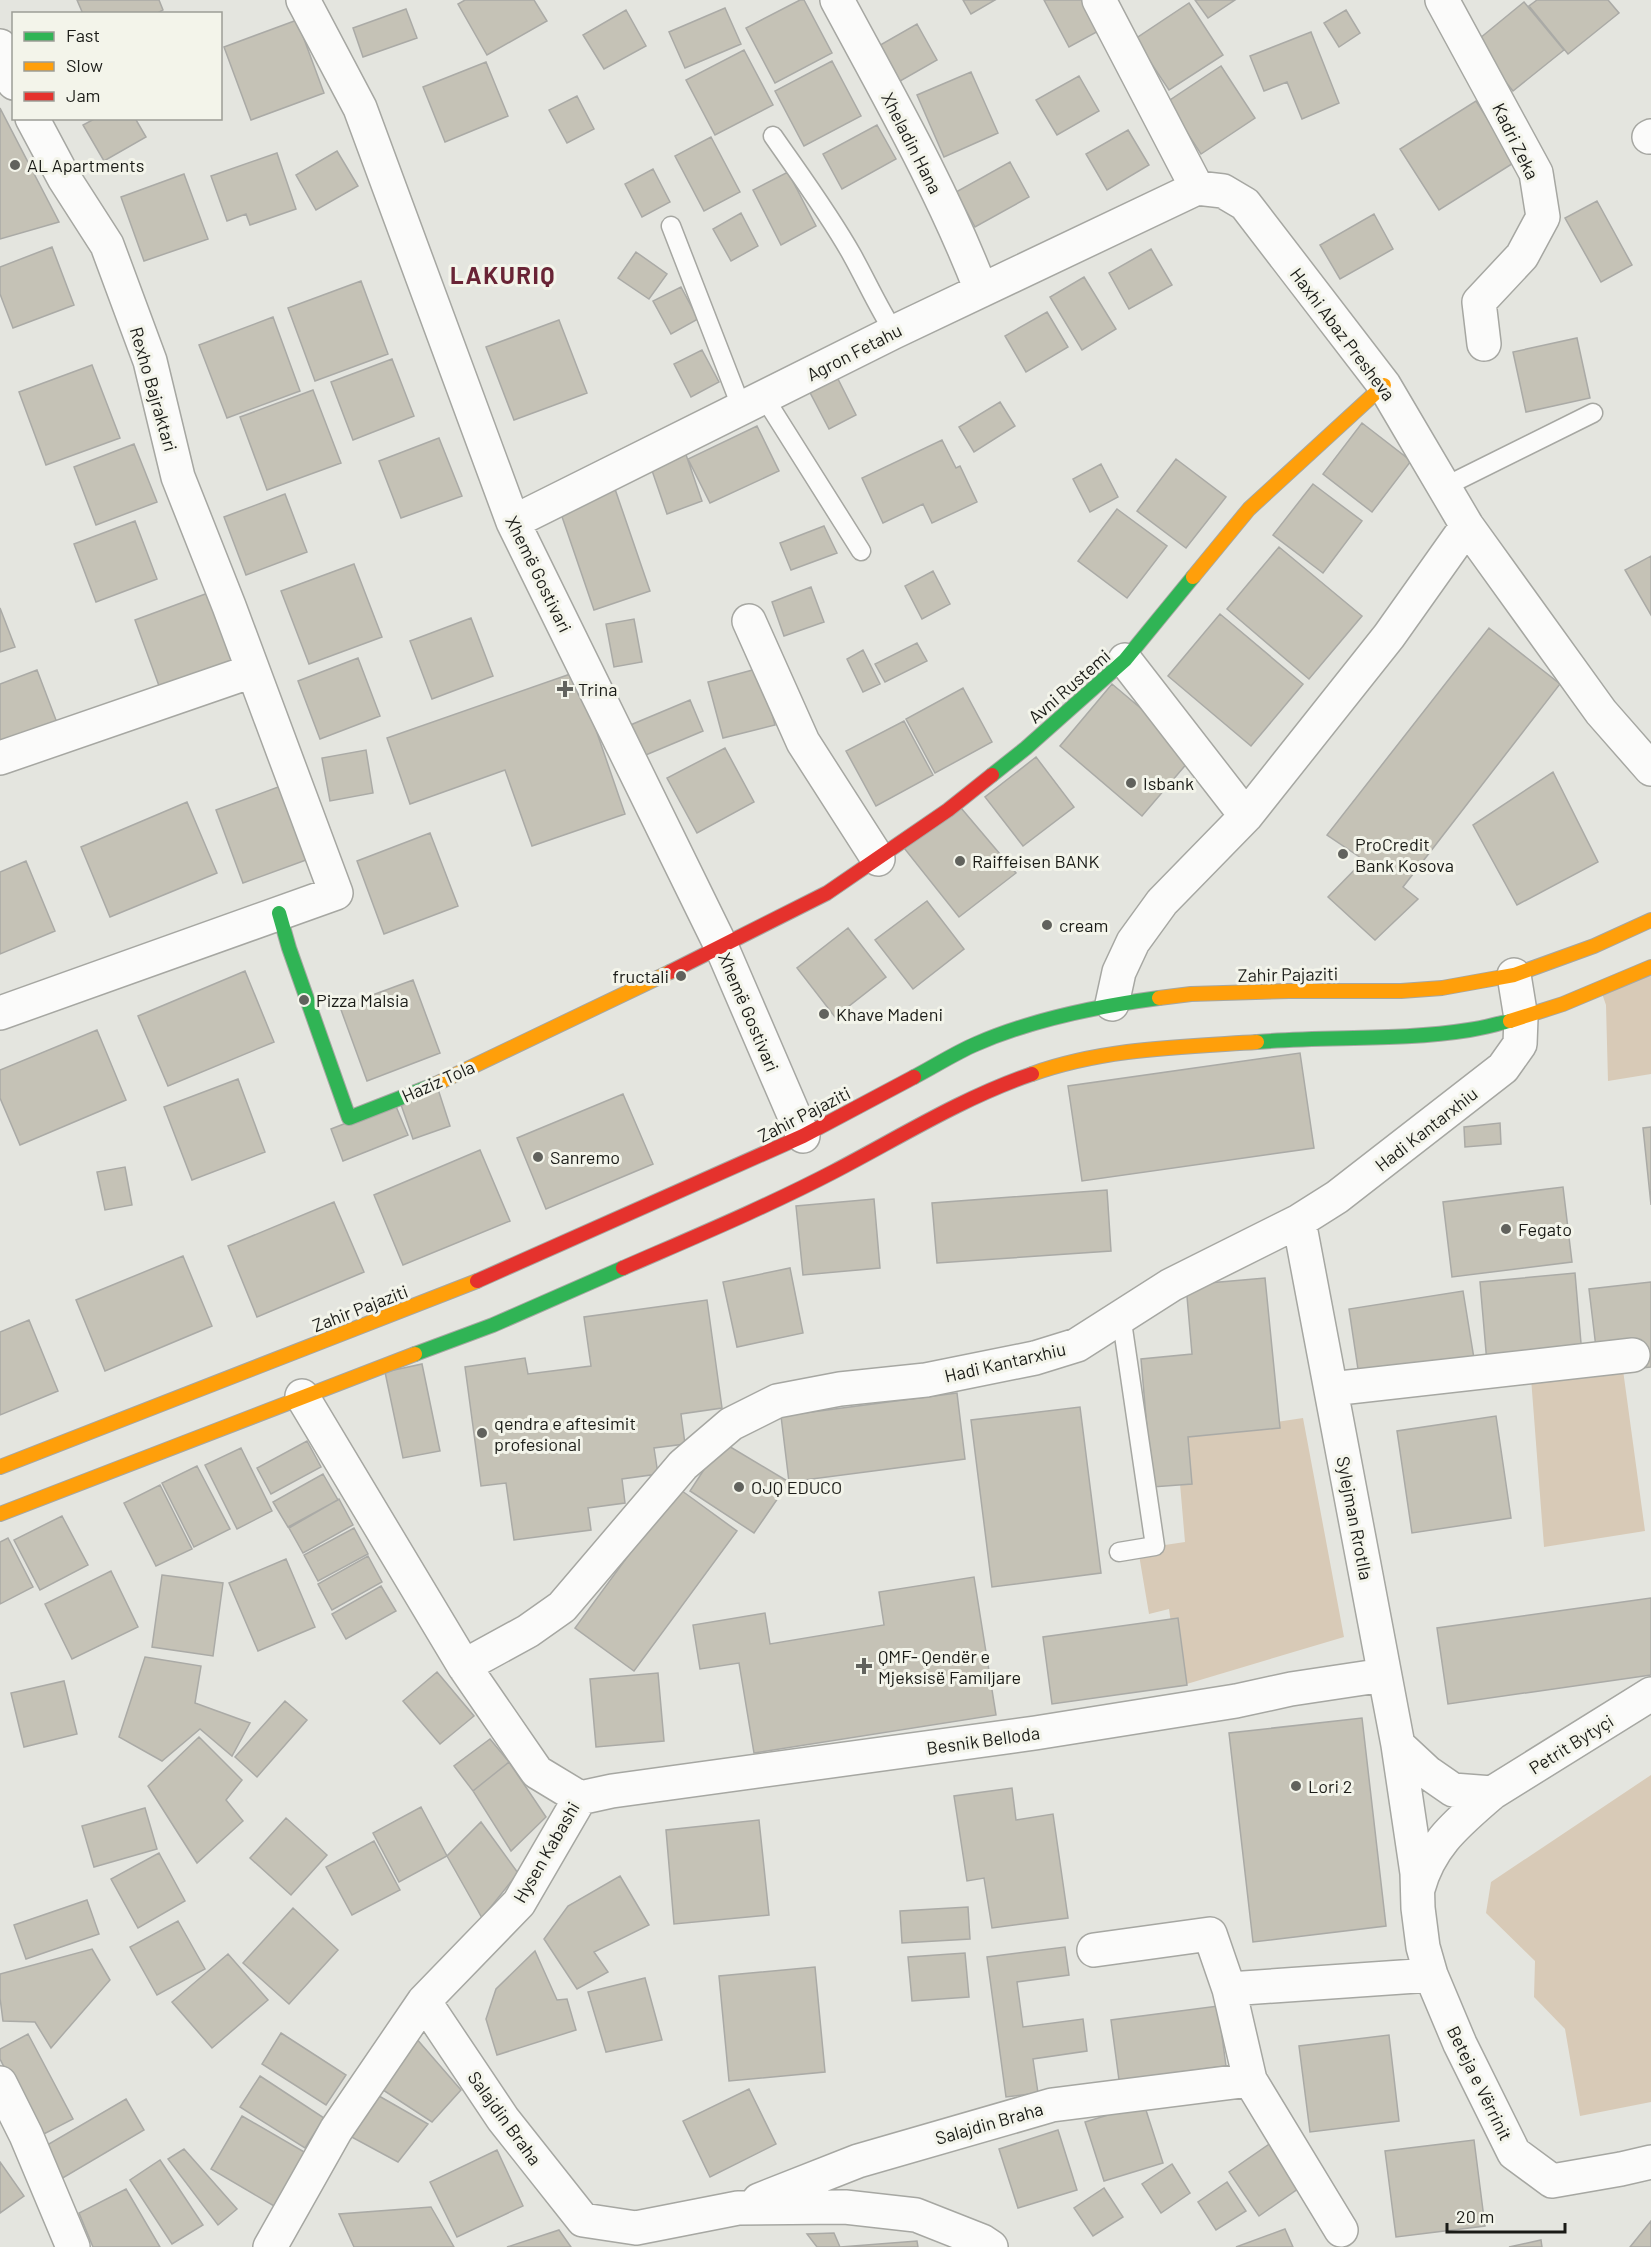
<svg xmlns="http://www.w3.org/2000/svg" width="1651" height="2247" font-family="Barlow,sans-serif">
	<rect width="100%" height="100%" fill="#e4e5df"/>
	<path fill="#d8cab7" d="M1651,965V1074L1608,1081L1606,1005L1599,985Z
		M1623,1370L1645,1531L1544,1547L1531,1378Z
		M1303,1418L1344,1637L1180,1686L1169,1609L1149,1614L1138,1549L1185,1542L1176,1437Z
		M1651,1775V2102L1580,2116L1565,2029L1534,1997L1535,1961L1486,1913L1491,1882Z"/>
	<path fill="#c5c2b6" stroke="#aaaaa6" stroke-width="1.5" d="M77,0H159L163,10L156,14H83Z
		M465,0H534L547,21L487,55L458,4Z
		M800,0H804L832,53L775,83L746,28Z
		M963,0H995L971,14Z
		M1044,0H1089L1104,28L1069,47Z
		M1195,0H1235L1208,18Z
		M1537,0H1608L1619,13L1568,54L1529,6Z
		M1524,2L1564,50L1513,91L1474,43Z
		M1189,3L1223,55L1169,90L1135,39Z
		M725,8L741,44L685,68L669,32Z
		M406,9L417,38L363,57L353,28Z
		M626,10L646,46L604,69L583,35Z
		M1346,10L1360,33L1339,47L1324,23Z
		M297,20L324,93L251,120L224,47Z
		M917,24L937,60L895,84L875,48Z
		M1311,32L1339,103L1302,119L1287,82L1264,91L1250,56Z
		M744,50L773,105L715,135L686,80Z
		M832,61L861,116L804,146L775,91Z
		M486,62L508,116L445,142L423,87Z
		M1221,66L1255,118L1201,154L1167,102Z
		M971,72L998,133L944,157L917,95Z
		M1079,76L1099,111L1057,135L1036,100Z
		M577,96L594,129L567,143L549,110Z
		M1476,101L1515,162L1439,210L1400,149Z
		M0,108L59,222L0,239Z
		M96,118H135L146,137L104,161L83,125Z
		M877,125L896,159L842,189L823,154Z
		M1128,130L1149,165L1107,190L1086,154Z
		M711,137L740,192L704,211L675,156Z
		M337,151L358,186L316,210L296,175Z
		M277,153L296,209L250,225L246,214L227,221L211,176Z
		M1010,162L1029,197L975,227L956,192Z
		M653,169L670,202L642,217L625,184Z
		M788,172L816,226L781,245L753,190Z
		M184,174L208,239L144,261L121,197Z
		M1597,201L1632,265L1601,282L1565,218Z
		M741,213L758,246L731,261L713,229Z
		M1374,214L1393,249L1340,279L1320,245Z
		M52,247L74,305L13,328L0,294V267Z
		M1151,249L1172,285L1129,309L1109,273Z
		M636,252L667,274L649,299L618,278Z
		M1084,277L1116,329L1082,350L1050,297Z
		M361,281L388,354L315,381L288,308Z
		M681,287L698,319L671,334L653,301Z
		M1047,312L1068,347L1026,372L1005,336Z
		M273,317L300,391L227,418L199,345Z
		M559,320L587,393L514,420L486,347Z
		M1577,338L1590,398L1526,412L1513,352Z
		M702,350L719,382L691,397L674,364Z
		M392,359L414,416L353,440L331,382Z
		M92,365L120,438L46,465L19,392Z
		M833,369L856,415L829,429L805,383Z
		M313,390L341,463L267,490L240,417Z
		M1000,402L1015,426L974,452L959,427Z
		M1362,423L1411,461L1372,512L1323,474Z
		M757,426L779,471L710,503L688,459Z
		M439,438L462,496L401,518L379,461Z
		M942,440L956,468L960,466L977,502L932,523L923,504L883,523L862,478Z
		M134,444L157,502L96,525L74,467Z
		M683,446L702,501L667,514L648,459Z
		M1176,459L1226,497L1186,548L1137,511Z
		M1101,464L1118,497L1090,512L1073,479Z
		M1313,484L1362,521L1323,573L1273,535Z
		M615,489L650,591L594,610L559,508Z
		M285,494L307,552L246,575L224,517Z
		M1117,509L1167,546L1127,598L1078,561Z
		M135,521L157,579L96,602L74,544Z
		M824,526L837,553L791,570L780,543Z
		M1279,547L1362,616L1309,679L1227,609Z
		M1651,556V615L1625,570Z
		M354,564L382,637L309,664L281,591Z
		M933,571L950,604L922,619L905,586Z
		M811,587L824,622L784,636L772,602Z
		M208,593L236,666L162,694L135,620Z
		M0,608L15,647L0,652Z
		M1220,614L1303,684L1251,746L1168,676Z
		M471,618L493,676L432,699L410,641Z
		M634,619L642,662L614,667L606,624Z
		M1489,628L1560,684L1403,887L1418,899L1375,940L1328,897L1364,860L1327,835Z
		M917,643L927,661L885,682L875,664Z
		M863,650L880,684L863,692L847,659Z
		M358,658L380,716L320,739L298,681Z
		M760,668L775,725L723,738L708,682Z
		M37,670L59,728L0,750V684Z
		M576,672L625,814L532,846L505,770L410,804L387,738Z
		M1112,684L1195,754L1142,816L1060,746Z
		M963,688L992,742L935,773L906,719Z
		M690,700L703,731L641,757L628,726Z
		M904,721L933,775L876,806L846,751Z
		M725,748L754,802L697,833L667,778Z
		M366,750L373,793L330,801L322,758Z
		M1036,757L1074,807L1023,846L985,797Z
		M1553,772L1598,862L1517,905L1473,825Z
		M289,783L317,856L243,883L216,810Z
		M187,802L217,873L110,917L81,847Z
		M961,808L1016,873L959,917L904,848Z
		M430,833L458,906L384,934L357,861Z
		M26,861L55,931L0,954V872Z
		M927,901L964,949L913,989L875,940Z
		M848,928L886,977L835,1017L797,968Z
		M245,971L274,1042L168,1086L138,1016Z
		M413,980L440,1053L367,1081L340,1007Z
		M97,1030L126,1100L20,1145L0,1098V1070Z
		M1300,1053L1314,1148L1082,1181L1068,1086Z
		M238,1079L265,1152L192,1180L164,1107Z
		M437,1086L450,1126L413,1139L399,1099Z
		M623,1094L653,1164L546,1209L517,1138Z
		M395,1104L408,1135L343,1161L331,1129Z
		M1500,1123L1501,1144L1465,1147L1464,1127Z
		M1651,1127V1205L1643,1128Z
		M480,1150L510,1221L403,1265L374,1195Z
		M125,1167L132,1205L105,1210L97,1172Z
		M1563,1187L1572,1262L1452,1277L1443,1202Z
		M1107,1190L1111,1251L937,1263L932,1203Z
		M874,1199L880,1268L803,1275L796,1206Z
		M334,1202L364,1272L257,1317L228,1246Z
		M183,1256L212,1326L105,1371L76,1300Z
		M790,1268L803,1333L737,1347L723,1282Z
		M1575,1273L1582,1355L1487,1363L1480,1282Z
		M1265,1278L1280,1428L1188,1437L1192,1484L1152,1487L1141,1359L1192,1354L1186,1285Z
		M1651,1282V1367L1599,1373L1589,1289Z
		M1463,1291L1477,1377L1362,1396L1349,1309Z
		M707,1300L722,1408L681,1414L685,1444L654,1448L658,1474L622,1479L625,1503L588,1508L591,1530L514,1540L506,1483L481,1486L465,1367L525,1358L528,1374L591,1366L584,1317Z
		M29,1320L58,1391L0,1415V1332Z
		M422,1364L440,1451L403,1458L385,1372Z
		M957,1393L965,1459L789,1482L781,1416Z
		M1080,1407L1101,1573L992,1587L971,1420Z
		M1496,1416L1511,1518L1412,1533L1397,1431Z
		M307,1441L321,1467L271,1494L257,1468Z
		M722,1442L789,1482L754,1533L690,1491Z
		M241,1448L272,1511L237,1529L205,1465Z
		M197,1466L230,1529L194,1547L162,1483Z
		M323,1474L338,1500L288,1527L273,1502Z
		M160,1485L192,1549L156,1566L124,1503Z
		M678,1488L737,1531L634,1671L575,1628Z
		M339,1499L353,1525L303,1553L289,1528Z
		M62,1516L88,1565L40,1590L14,1540Z
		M354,1528L368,1554L318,1581L304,1555Z
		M8,1538L33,1587L0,1604V1542Z
		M368,1556L382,1582L332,1610L318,1584Z
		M286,1559L315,1627L258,1651L229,1583Z
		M111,1571L138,1627L72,1659L45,1604Z
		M162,1575L223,1583L213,1656L152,1647Z
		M974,1577L996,1715L754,1753L739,1663L700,1669L693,1625L765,1613L770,1644L884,1625L879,1592Z
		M381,1586L396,1611L346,1639L332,1614Z
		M1651,1598V1675L1448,1704L1437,1628Z
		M1178,1618L1187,1685L1052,1704L1043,1637Z
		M145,1657L201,1666L195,1703L250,1723L232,1756L200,1729L162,1761L119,1737Z
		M437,1672L474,1716L440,1744L403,1701Z
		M658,1673L664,1741L596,1747L590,1679Z
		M64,1681L77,1734L24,1747L11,1693Z
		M285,1701L307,1720L257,1777L235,1757Z
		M1362,1718L1386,1926L1253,1942L1229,1733Z
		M199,1737L242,1780L226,1800L243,1821L197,1863L148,1786Z
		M490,1739L509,1762L473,1791L454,1766Z
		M509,1762L546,1817L511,1851L473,1791Z
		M1012,1788L1016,1820L1053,1814L1068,1918L992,1928L984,1878L967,1881L954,1796Z
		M421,1807L447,1856L399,1882L373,1833Z
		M145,1808L157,1849L94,1867L82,1826Z
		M286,1818L327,1855L291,1895L250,1858Z
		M759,1820L769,1915L674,1924L666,1830Z
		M481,1822L518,1873L482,1918L447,1856Z
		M374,1841L400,1890L352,1915L326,1867Z
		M159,1853L185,1901L138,1928L111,1879Z
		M620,1876L649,1925L594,1952L608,1972L577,1989L544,1939L568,1906Z
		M87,1900L99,1934L26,1959L14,1925Z
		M968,1907L970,1939L902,1943L900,1911Z
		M293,1908L338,1950L289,2004L243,1963Z
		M178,1921L205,1969L157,1995L130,1947Z
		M1065,1947L1069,1975L1017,1982L1023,2027L1083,2019L1087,2051L1033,2059L1038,2093L1006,2097L987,1957Z
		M92,1949L110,1980L51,2048L35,2022L3,2021L0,1998V1974Z
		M535,1951L557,2000L567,1999L576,2030L497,2055L486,2019L496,1989Z
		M965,1953L969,1997L912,2001L908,1957Z
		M228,1954L268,2000L212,2048L172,2002Z
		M815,1967L825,2072L729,2081L719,1976Z
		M645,1978L662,2040L606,2052L588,1992Z
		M1218,2006L1226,2066L1119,2080L1111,2020Z
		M281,2033L346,2075L326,2105L262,2064Z
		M28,2034L73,2119L40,2136L0,2059V2049Z
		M1389,2035L1399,2121L1310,2132L1299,2046Z
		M415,2037L461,2090L432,2122L380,2088Z
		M260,2076L324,2118L305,2148L240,2107Z
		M749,2089L776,2144L710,2177L683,2121Z
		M372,2092L428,2124L398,2162L346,2134Z
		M126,2099L144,2130L61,2179L42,2148Z
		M1144,2104L1163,2163L1104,2181L1085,2122Z
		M242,2116L306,2153L274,2206L211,2169Z
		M1058,2130L1077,2190L1018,2208L999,2149Z
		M1275,2140L1305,2184L1259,2216L1229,2172Z
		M1474,2140L1485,2226L1396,2237L1385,2151Z
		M184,2149L237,2209L218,2225L168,2159Z
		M497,2150L523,2206L457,2237L430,2182Z
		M160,2160L203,2225L172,2244L130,2180Z
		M0,2162L24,2196L0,2213Z
		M1172,2164L1190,2193L1161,2213L1142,2184Z
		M1227,2182L1246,2211L1216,2230L1198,2202Z
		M1104,2188L1123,2217L1093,2236L1074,2208Z
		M126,2189L160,2247H93L79,2213Z
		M431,2207L454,2247H354L339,2214Z
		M1651,2221V2247H1630Z
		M1285,2229L1293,2247H1236Z
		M559,2230L571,2247H507Z
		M834,2233L840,2247L917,2241L918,2247H817L807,2234Z
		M1541,2240L1542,2247H1509Z"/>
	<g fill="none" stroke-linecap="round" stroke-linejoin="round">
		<g stroke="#a6a7a2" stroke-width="21">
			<path id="lane" d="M773,136C800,175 829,214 852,255C866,280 878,307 894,332
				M671,226L742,409
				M764,397L861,551
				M1444,487L1593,413
				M1119,1552L1155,1546L1121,1315"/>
		</g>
		<g stroke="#a6a7a2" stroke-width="36">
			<path id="street" d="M303,0L360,108L513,522L722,948L803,1136
				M837,0C888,95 942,189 981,290
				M1099,0L1197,188
				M1442,0L1536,173L1543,217L1522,256L1479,302L1484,344
				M0,46L14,83
				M1649,137L1651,136
				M1197,188L1223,191L1245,204L1384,385L1467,526L1601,712L1651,769
				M513,522L894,332L1197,188
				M749,621L803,742L878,859
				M1125,660L1246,816
				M0,758L252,671
				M1112,1004L1119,972L1133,942L1162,902L1246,816L1389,636L1467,526
				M0,1013L336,893L229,606L178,477L150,361L107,245L64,178L32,118
				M1299,1221L1398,1745L1417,1873L1418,1908L1423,1947L1431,1975L1460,2044L1514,2153L1552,2181L1621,2169L1651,2162
				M1331,1389L1633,1355
				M302,1396L464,1666L537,1772L580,1798
				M464,1666L528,1631L562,1607L683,1465L731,1424L777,1401L840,1389L926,1380L1035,1358L1077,1345L1171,1285L1299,1221L1337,1197L1503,1068L1520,1044L1521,1018L1514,975
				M1398,1745L1427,1772L1453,1790L1492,1793L1651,1694
				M580,1798L612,1791L1035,1733L1236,1701L1291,1689L1384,1675
				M1418,1889C1430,1844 1459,1822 1492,1793
				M1094,1950L1210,1934L1229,1989L1250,2080L1341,2230
				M1229,1989L1431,1975
				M424,2001L503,2119L583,2220L636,2228L738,2208L845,2207L916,2215L982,2241L991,2247
				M0,2083L26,2135L73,2247
				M759,2200L858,2161L1052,2105L1250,2080
				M270,2247L336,2130L424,2001L519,1903L580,1798"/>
		</g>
		<g stroke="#a6a7a2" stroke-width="16">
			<path id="fast" d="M992,775L1026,748L1125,660L1193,577
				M279,913L289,948L349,1118L436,1084
				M1257,1042C1328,1036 1400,1041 1469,1030C1483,1028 1496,1024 1510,1021
				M914,1077C935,1066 955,1053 976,1044C1031,1020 1099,1006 1159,998
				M415,1354L493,1325L623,1268"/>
		</g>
		<g stroke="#a6a7a2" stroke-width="16">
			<path id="slow" d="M1193,577L1249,509L1384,385
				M1159,998L1191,994L1289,991H1401L1442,988L1514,975L1594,946L1651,920
				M1510,1021L1563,1004L1651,967
				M1032,1074C1104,1048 1182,1047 1257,1042
				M436,1084L670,972
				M0,1467L477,1281
				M0,1514L415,1354"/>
		</g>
		<g stroke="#a6a7a2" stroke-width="16">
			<path id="jam" d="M670,972L827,893L948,810L992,775
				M623,1268C694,1237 766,1207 835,1171C900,1137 962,1098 1032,1074
				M477,1281L803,1136L914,1077"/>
		</g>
		<use href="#lane" stroke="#fbfbfa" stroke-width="18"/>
		<use href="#street" stroke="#fbfbfa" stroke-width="33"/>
		<use href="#fast" stroke="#30b455" stroke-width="14"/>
		<use href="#slow" stroke="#ff9f0a" stroke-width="14"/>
		<use href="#jam" stroke="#e5322d" stroke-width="14"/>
	</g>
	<g fill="#61625d" stroke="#f3f4ea" stroke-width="2">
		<circle cx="15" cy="165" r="6"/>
		<path d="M562 680h6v6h6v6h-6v6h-6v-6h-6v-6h6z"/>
		<circle cx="1131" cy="783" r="6"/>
		<circle cx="1343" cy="854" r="6"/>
		<circle cx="960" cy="861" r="6"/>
		<circle cx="1047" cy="925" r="6"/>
		<circle cx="681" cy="976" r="6"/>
		<circle cx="304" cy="1000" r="6"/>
		<circle cx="824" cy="1014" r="6"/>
		<circle cx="538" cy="1157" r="6"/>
		<circle cx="1506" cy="1229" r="6"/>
		<circle cx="482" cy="1433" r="6"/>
		<circle cx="739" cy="1487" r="6"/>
		<path d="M861 1657h6v6h6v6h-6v6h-6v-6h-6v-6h6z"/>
		<circle cx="1296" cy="1786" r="6"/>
	</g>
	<g text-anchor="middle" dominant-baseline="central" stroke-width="6" stroke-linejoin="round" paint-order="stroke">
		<g font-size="18" fill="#1a1b17" stroke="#f3f4ea">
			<text transform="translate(1516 141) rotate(64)">Kadri Zeka</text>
			<text transform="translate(912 143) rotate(63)">Xheladin Hana</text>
			<text transform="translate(1343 334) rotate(53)">Haxhi Abaz Presheva</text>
			<text transform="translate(854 352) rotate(-27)">Agron Fetahu</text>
			<text transform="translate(154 389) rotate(74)">Rexho Bajraktari</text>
			<text transform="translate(539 574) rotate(64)">Xhemë Gostivari</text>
			<text transform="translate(1069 686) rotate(-41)">Avni Rustemi</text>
			<text transform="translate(1288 974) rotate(-1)">Zahir Pajaziti</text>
			<text transform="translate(749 1012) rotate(67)">Xhemë Gostivari</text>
			<text transform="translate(438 1081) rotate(-24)">Haziz Tola</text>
			<text transform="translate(804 1114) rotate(-27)">Zahir Pajaziti</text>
			<text transform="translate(1426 1129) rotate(-38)">Hadi Kantarxhiu</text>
			<text transform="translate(360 1308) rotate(-21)">Zahir Pajaziti</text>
			<text transform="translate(1005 1362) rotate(-13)">Hadi Kantarxhiu</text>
			<text transform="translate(1355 1518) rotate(79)">Sylejman Rrotlla</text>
			<text transform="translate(983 1740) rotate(-8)">Besnik Belloda</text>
			<text transform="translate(1571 1744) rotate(-32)">Petrit Bytyçi</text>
			<text transform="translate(546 1852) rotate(-60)">Hysen Kabashi</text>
			<text transform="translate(1480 2083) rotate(64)">Beteja e Vërrinit</text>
			<text transform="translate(505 2118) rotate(54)">Salajdin Braha</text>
			<text transform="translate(989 2123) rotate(-16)">Salajdin Braha</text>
		</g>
		<g font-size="18" fill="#1a1b17" stroke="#f3f4ea" text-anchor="start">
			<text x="27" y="165">AL Apartments</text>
			<text x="578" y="689">Trina</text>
			<text x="1143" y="783">Isbank</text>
			<text x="1355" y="844">ProCredit<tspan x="1355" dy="21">Bank Kosova</tspan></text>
			<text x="972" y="861">Raiffeisen BANK</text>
			<text x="1059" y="925">cream</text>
			<text x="669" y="976" text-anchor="end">fructali</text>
			<text x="316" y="1000">Pizza Malsia</text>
			<text x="836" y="1014">Khave Madeni</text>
			<text x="550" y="1157">Sanremo</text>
			<text x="1518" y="1229">Fegato</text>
			<text x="494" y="1423">qendra e aftesimit<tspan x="494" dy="21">profesional</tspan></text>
			<text x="751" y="1487">OJQ EDUCO</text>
			<text x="878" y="1656">QMF- Qendër e<tspan x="878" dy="21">Mjeksisë Familjare</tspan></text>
			<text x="1308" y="1786">Lori 2</text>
		</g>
		<g font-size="24" font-weight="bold" letter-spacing="1.5" fill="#692436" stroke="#f3f4ea">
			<text x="503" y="274">LAKURIQ</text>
		</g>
	</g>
	<rect x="12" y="12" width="210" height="108" fill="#f3f4ea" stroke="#9c9d96" stroke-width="1.5"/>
	<rect x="24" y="32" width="30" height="9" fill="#30b455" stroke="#9c9d96" stroke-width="1.5"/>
	<text x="66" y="42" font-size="18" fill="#1a1b17">Fast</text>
	<rect x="24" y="62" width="30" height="9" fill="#ff9f0a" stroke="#9c9d96" stroke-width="1.5"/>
	<text x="66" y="72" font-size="18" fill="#1a1b17">Slow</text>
	<rect x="24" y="92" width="30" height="9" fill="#e5322d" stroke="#9c9d96" stroke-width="1.5"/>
	<text x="66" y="102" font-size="18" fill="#1a1b17">Jam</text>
	<path d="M1447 2223v9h118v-9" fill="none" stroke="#1a1b17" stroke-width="3"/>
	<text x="1456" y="2223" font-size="18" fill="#1a1b17" stroke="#f3f4ea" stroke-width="4.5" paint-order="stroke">20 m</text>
</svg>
